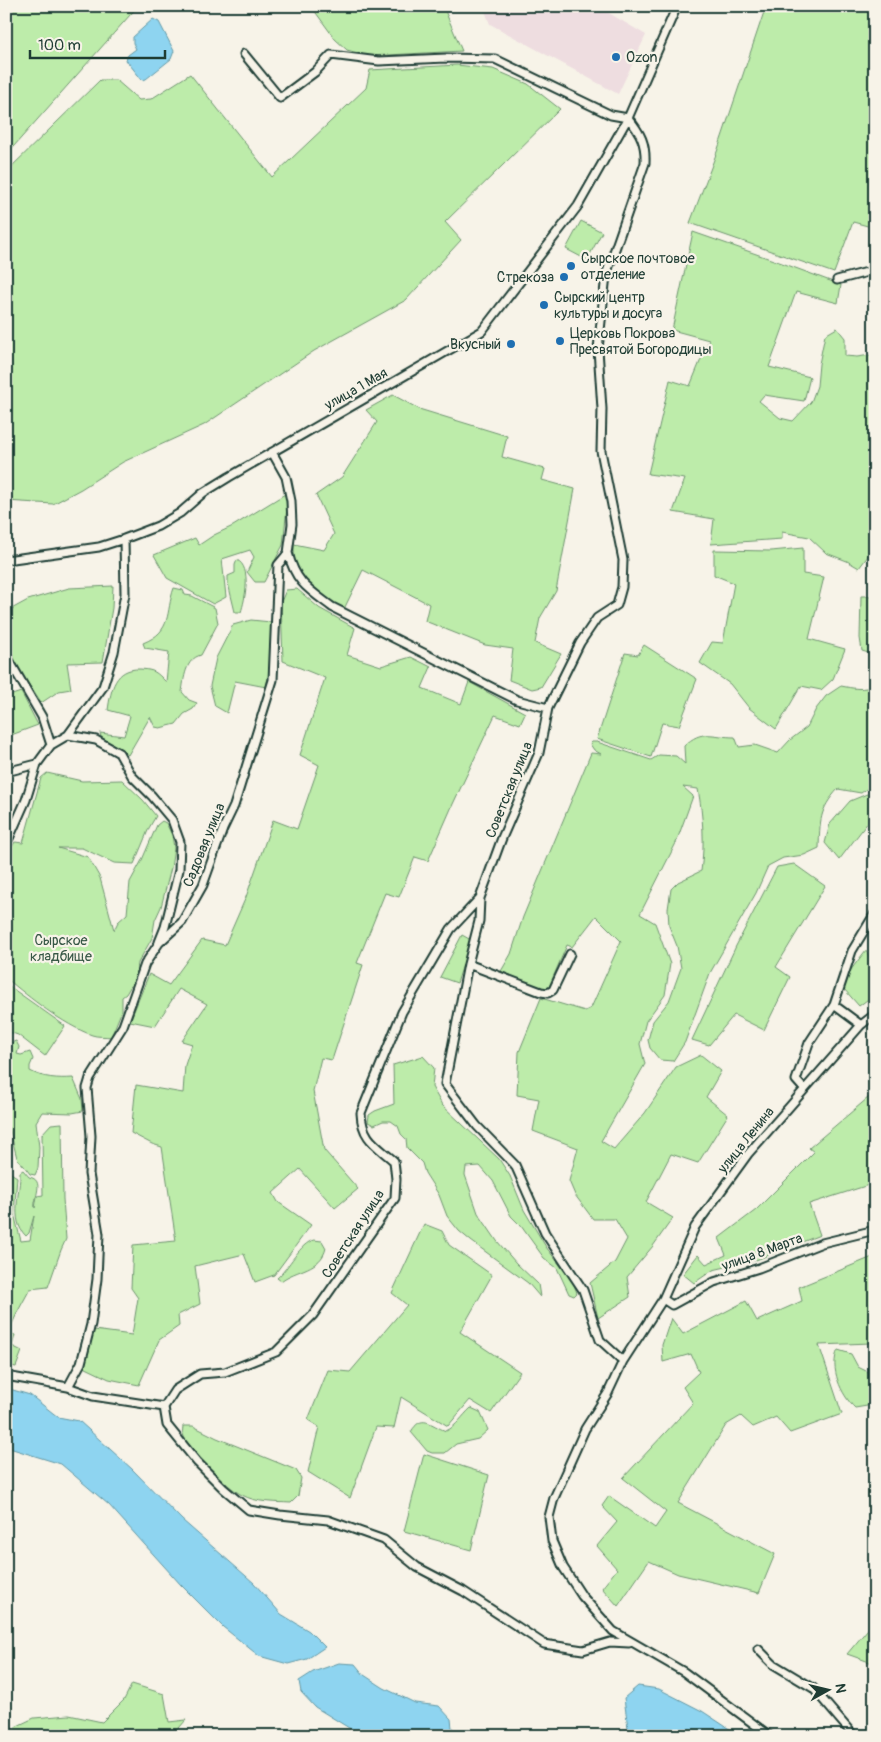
<svg xmlns="http://www.w3.org/2000/svg" width="881" height="1742" font-family="Pangolin,sans-serif">
	<rect width="100%" height="100%" fill="#f7f3e8"/>
	<filter id="ink" filterUnits="userSpaceOnUse"><feTurbulence type="fractalNoise" baseFrequency=".02" numOctaves="2"/><feDisplacementMap in="SourceGraphic" scale="10" xChannelSelector="R" yChannelSelector="G"/><feConvolveMatrix kernelMatrix="1 2 1 2 8 2 1 2 1" color-interpolation-filters="sRGB"/></filter>
	<g filter="url(#ink)">
		<path fill="#eedde0" d="M483,6H597L646,35L618,94L490,24Z"/>
		<path fill="#bdecaa" stroke="#6e946f" d="M6,6H138L6,155Z
			M311,6H443L462,51L369,56L347,50L335,39Z
			M766,6H875V228L853,222L834,273L690,223L718,149Z
			M457,65L493,69L528,84L560,109L445,222L461,240L406,300L314,351L204,425L123,462L81,489L53,504L6,501V172L100,80H116L139,100L151,99L190,74L272,177L366,88L370,70Z
			M581,221L602,232L587,260L566,249Z
			M693,232L782,263L841,285L838,303L796,292L769,367L810,377L804,401L764,395L759,401L780,418L793,421L811,402L817,386L819,364L825,335L837,328L845,338V356L857,357L871,355L875,350V535L868,556L859,568L847,561L826,553L809,537L782,532V539L711,544L714,519L673,512L685,479L648,474L670,380L690,386L709,340L672,330Z
			M393,395L419,409L507,436L502,457L545,469L542,480L575,489L556,591L540,618L535,643L561,654L541,687L532,689L509,680L513,649L485,645L425,621L429,604L363,570L344,609C328,599 302,587 296,568C294,561 294,551 294,544L324,550L334,534L316,495L342,477L377,422L366,410Z
			M285,494L287,507L283,545L264,582H255L247,572L254,557L250,550L222,559L226,597L213,604L167,578L154,555L195,538L199,545L214,535L233,526Z
			M803,548V574L824,577L809,639L845,649L833,679L821,690L801,686L776,729L749,708L730,684L700,663L712,642L723,643L734,583L714,575V550L771,551Z
			M237,560C252,567 245,600 241,612H235L228,583V576L235,573V565Z
			M113,586L112,608L103,662L67,663L71,689L59,691L41,703L20,671L6,641V612L28,600L69,588Z
			M174,588L183,590L185,595L192,596L215,608L218,623L201,655C185,659 184,679 182,692L189,700L197,703L193,709L184,714L176,724L160,728L155,727L150,717L128,755L101,737L100,733L124,736L130,716L108,710C111,689 115,668 140,669C155,670 156,672 166,682L169,652L145,648L143,643C173,631 165,613 174,588Z
			M297,589L319,608L355,628L347,655L381,666L411,657L431,667L422,688L461,704L469,682L525,713L520,724L495,715L453,804L428,861L415,857L399,897L385,893L357,963L363,965L332,1060L321,1058L313,1091L324,1150L358,1189L335,1208L300,1169L273,1193L278,1202L311,1225L274,1275L255,1282L244,1254L195,1266L200,1304L178,1315L179,1326L159,1340L139,1385L109,1379L84,1367L94,1330L132,1335L138,1298L131,1288L133,1245L176,1241L162,1147L152,1144L131,1133L136,1085L183,1093L185,1065L192,1044L182,1041L207,1004L179,989L155,1026L130,1021L149,974L169,985L202,940L225,945L246,897L273,820L297,829L319,765L300,755L325,678L283,661L281,602L286,590Z
			M861,596H875V657L872,654L862,651L860,638Z
			M251,620L271,622L270,668L266,687L235,681L227,713L215,706L210,686L216,658L233,625Z
			M644,645L697,679L679,726L662,723L651,757L597,739L625,653L638,655Z
			M875,685V783L861,793L838,789C819,810 820,821 819,848L804,855L783,858L768,866L756,893L710,973L685,1042L673,1061L660,1060L650,1048L648,1040L653,1021L669,1001L681,968L677,946L669,926L668,909L671,889L678,882L701,871C705,844 703,816 698,789L683,787L693,796L676,843L640,914L655,923L670,964L665,995L646,1021L640,1044L645,1064L601,1141L614,1149L645,1113L676,1067L701,1055L721,1071L706,1097L728,1115L698,1163L671,1154L646,1202L673,1218L653,1246L627,1277L630,1297L598,1318L590,1283L615,1262L627,1239L615,1219H593L575,1195L569,1181L578,1148L533,1131L539,1099L517,1095L519,1052L541,998L585,1011L591,1008L621,941L596,916L572,947L567,945L548,989H541L500,973L511,954L523,917L591,753L601,754L594,750L590,744L592,742H597L651,760L659,755L676,756L685,764L684,746C702,728 713,737 735,737L739,747L755,745L778,753L790,740L807,727L816,709L826,696L841,686C852,688 864,691 875,685Z
			M21,692L38,725L6,737V697Z
			M47,773L82,781L122,780L143,800L156,816L149,828L134,864L114,863L82,848H58L88,857L100,878L114,930L118,922L127,914L130,882L142,860L157,825L162,821L166,823L172,835L174,848L171,868L161,907L155,920L152,938L138,963L136,977L126,994L122,997V1010L111,1037C105,1036 97,1037 92,1035C62,1024 30,998 6,978V856L15,842L23,843L41,778Z
			M867,794L875,804V813L839,860L825,843L830,824L850,801Z
			M794,864L825,886L776,967L790,977L764,1030L734,1015L709,1045L692,1040L736,946L777,867Z
			M462,935L471,940L457,983L440,977Z
			M866,950L875,969V994L859,1006L844,989L850,971Z
			M6,984L65,1026L45,1056L18,1035L6,1031Z
			M16,1041L19,1047L17,1054L21,1055L30,1052L33,1059L30,1066V1071C43,1078 58,1079 73,1078L82,1099L83,1111L72,1113L42,1112L36,1122L39,1147L38,1168L35,1175L30,1174L24,1166L17,1158L10,1131L7,1124L8,1116L6,1112V1042L8,1044Z
			M423,1056L434,1068L432,1087L442,1105L499,1159L510,1176L524,1210L546,1247L573,1282L577,1293L574,1296L569,1294L557,1268L544,1258L521,1226L511,1216L493,1181L480,1166L466,1167L465,1175L478,1213L497,1241L516,1263L538,1284L540,1297L528,1283L471,1241L459,1231L447,1216L439,1195L425,1173L422,1163L407,1148L406,1139L401,1134L398,1126L391,1121H383L374,1125L368,1122L369,1115L375,1111L394,1104L393,1065Z
			M875,1092V1183L809,1204L820,1235L756,1260L713,1270L694,1283L683,1274L698,1255L706,1264L726,1255L719,1238L756,1210L814,1152L809,1148Z
			M62,1123L63,1199L66,1239L61,1250L48,1287L30,1289L18,1311L8,1333L15,1335L12,1346L22,1351L16,1367L6,1365V1170L17,1177L14,1214L21,1241L30,1240L34,1216L29,1233L26,1236C9,1220 21,1191 20,1172L23,1170L29,1177C46,1180 33,1198 35,1208L37,1196L43,1195L42,1134L51,1124Z
			M424,1224L442,1231L449,1245L492,1275L460,1332L520,1372L491,1413L470,1400L448,1426L401,1397L394,1428L376,1427L350,1498L308,1472L319,1427L308,1420L328,1370L350,1372L407,1305L392,1293Z
			M314,1240L322,1241L326,1248C321,1270 296,1269 281,1281L277,1278C289,1268 300,1243 314,1240Z
			M875,1256V1302L871,1303V1343L819,1345L842,1414L790,1433L776,1417L753,1427L741,1416L726,1425L678,1503L775,1554L759,1593L678,1574L649,1561L618,1606L602,1588L617,1569L597,1546L617,1522L602,1506L609,1496L655,1528L666,1512L623,1478L693,1403L683,1387L699,1372L691,1354L663,1362L662,1345L671,1318L683,1334L746,1301L757,1321L802,1301L799,1287Z
			M838,1350L851,1354L858,1367L868,1372L875,1365V1400L867,1406L855,1408C841,1395 829,1367 838,1350Z
			M471,1408L480,1412L488,1430L478,1439L456,1444L445,1453H432L427,1451L411,1432C422,1413 430,1425 446,1431C457,1426 462,1416 471,1408Z
			M183,1426H193L217,1438L296,1470L301,1478L298,1496L291,1503C274,1502 257,1503 242,1495C229,1489 186,1447 183,1434C182,1431 183,1429 183,1426Z
			M424,1454L489,1475L471,1550L404,1531Z
			M873,1623L875,1625V1664L847,1654Z
			M132,1684L164,1694L169,1722L186,1720L172,1736H6V1713L13,1728L34,1718L69,1715L102,1722L124,1700Z"/>
		<path fill="#8ed4f0" stroke="#6298a5" d="M153,19L159,22L174,51L171,59L146,79L142,80L126,60L128,55L136,49L133,43V37Z
			M6,1388L30,1395L58,1417L79,1421L132,1469L182,1520L254,1583L281,1614L309,1631L325,1647L307,1659L288,1664L259,1656L223,1627L181,1585L109,1505L61,1464L6,1447Z
			M339,1663L355,1664L364,1675L384,1688L415,1703L439,1706L451,1719L452,1728L462,1736H362L315,1707L301,1692L299,1681L313,1672Z
			M638,1686L659,1689L702,1711L740,1736H638L628,1728L624,1698Z"/>
		<g fill="none" stroke-linecap="round" stroke-linejoin="round">
			<g stroke="#1f3d34" stroke-width="11">
				<path id="street" d="M244,54L280,98L315,72L331,55L379,61L446,58L495,59L611,115L628,118
					M837,280L875,270
					M288,553C296,583 308,589 332,607L517,700L548,708
					M6,560L99,547L124,539L158,526L180,513L203,493L229,477L482,331L578,206L628,118L677,6
					M6,655L42,717L51,745
					M68,735L96,740L119,753L132,776L152,796L172,820L180,842L179,870L165,927L159,942
					M6,772L37,764
					M6,845L26,800L37,764L51,745L68,735L103,687L114,652L125,594L124,539
					M480,898L479,921L468,964L445,1084L477,1126L515,1165L545,1233L583,1290L600,1340L623,1361
					M468,964L541,992L548,993L553,990L570,954
					M834,1005L861,1025
					M804,1089L796,1080L809,1043L834,1005L852,951L875,913
					M663,1299L672,1305L714,1282L759,1268L822,1243L875,1230
					M6,1376L68,1387L93,1396L164,1407L167,1425L197,1462L224,1489L249,1510L280,1515L328,1520L384,1540L417,1567L463,1591L544,1644L583,1650L610,1642L629,1643
					M68,1387L81,1363L91,1324L97,1279L99,1234L89,1174L91,1136L87,1088L90,1078L123,1026L145,964L159,943L182,922L203,885L223,829L234,806L273,680L278,565L288,553L292,524L291,501L286,477L272,452
					M164,1407L175,1390L200,1374L225,1372L276,1352L313,1315L395,1198L396,1179L394,1161C376,1145 362,1139 361,1113L402,1012L451,929L480,898L502,838L539,753L548,708L580,643L597,618L617,605L622,587L623,560L601,451L602,409L598,349L606,275L645,163C646,144 641,133 628,118
					M758,1649L773,1664L813,1688L854,1736
					M770,1736L684,1672L613,1631L582,1596L563,1567L552,1541L549,1517L554,1498L585,1429L608,1393L623,1361L663,1299L695,1227L748,1154L861,1025L875,1014"/>
			</g>
			<use href="#street" stroke="#f7f3e8" stroke-width="7"/>
		</g>
	</g>
	<g fill="#1f6fb2" stroke="#f7f3e8" stroke-width="2">
		<circle cx="616" cy="57" r="5"/>
		<circle cx="571" cy="266" r="5"/>
		<circle cx="564" cy="277" r="5"/>
		<circle cx="544" cy="305" r="5"/>
		<circle cx="560" cy="341" r="5"/>
		<circle cx="511" cy="344" r="5"/>
	</g>
	<g text-anchor="middle" dominant-baseline="central" stroke-width="4.5" stroke-linejoin="round" paint-order="stroke">
		<g font-size="14" fill="#1f3d34" stroke="#f7f3e8" text-anchor="start">
			<text x="626" y="57">Ozon</text>
			<text x="581" y="258">Сырское почтовое<tspan x="581" dy="16">отделение</tspan></text>
			<text x="554" y="277" text-anchor="end">Стрекоза</text>
			<text x="554" y="297">Сырский центр<tspan x="554" dy="16">культуры и досуга</tspan></text>
			<text x="570" y="333">Церковь Покрова<tspan x="570" dy="16">Пресвятой Богородицы</tspan></text>
			<text x="501" y="344" text-anchor="end">Вкусный</text>
		</g>
		<g font-size="14" fill="#1f3d34" stroke="#f7f3e8">
			<text transform="translate(356 389) rotate(-30)">улица 1 Мая</text>
			<text transform="translate(509 790) rotate(-68)">Советская улица</text>
			<text transform="translate(204 845) rotate(-68)">Садовая улица</text>
			<text transform="translate(746 1140) rotate(-51)">улица Ленина</text>
			<text transform="translate(353 1234) rotate(-57)">Советская улица</text>
			<text transform="translate(762 1252) rotate(-20)">улица 8 Марта</text>
		</g>
		<g font-size="14" fill="#375746" stroke="#f7f3e8">
			<text x="61" y="940">Сырское<tspan x="61" dy="16">кладбище</tspan></text>
		</g>
	</g>
	<rect width="881" height="1742" fill="none" stroke="#f7f3e8" stroke-width="25"/>
	<rect x="12" y="12" width="856" height="1717" fill="none" stroke="#1f3d34" stroke-width="2" filter="url(#ink)"/>
	<g transform="translate(828 1690) rotate(82)" stroke="#f7f3e8" stroke-width="4" paint-order="stroke">
	<path d="M0-4L9 19L0 12L-9 19Z" fill="#1f3d34"/>
	<text y="-8" font-size="14" font-weight="bold" text-anchor="middle" fill="#1f3d34">N</text>
	</g>
	<path d="M30 50v8h135v-8" fill="none" stroke="#1f3d34" stroke-width="2.5"/>
	<text x="38" y="50" font-size="15" fill="#1f3d34" stroke="#f7f3e8" stroke-width="4" paint-order="stroke">100 m</text>
</svg>
